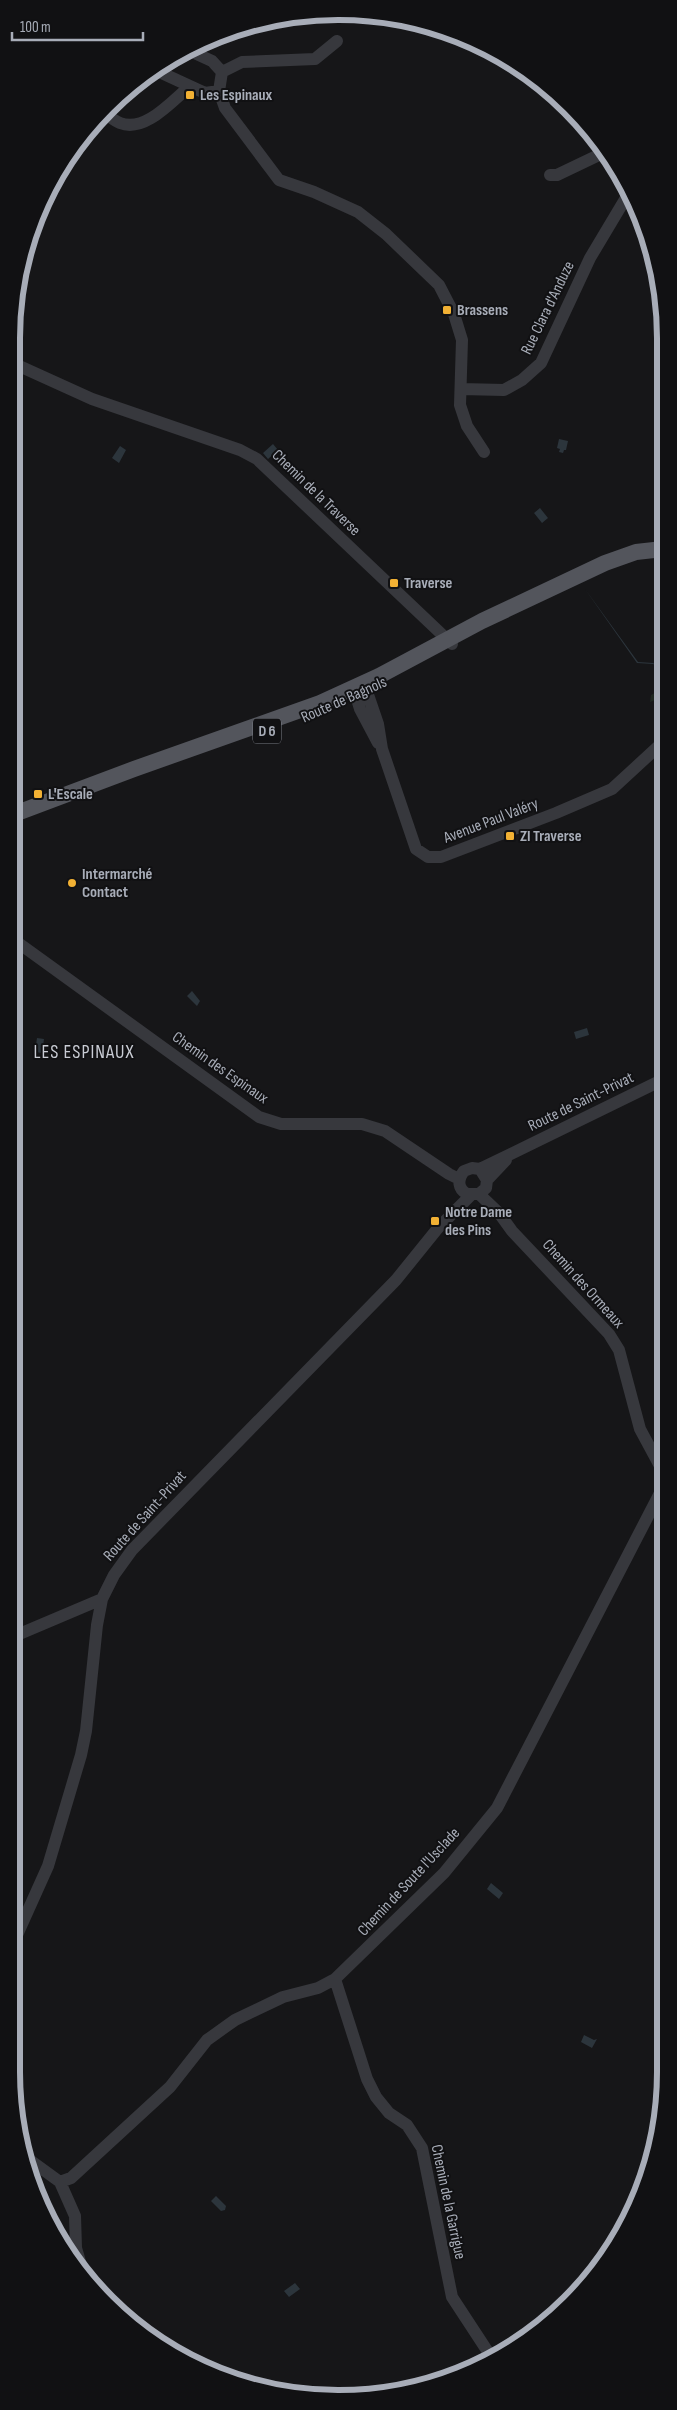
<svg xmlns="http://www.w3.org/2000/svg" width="677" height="2410" font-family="'Sofia Sans Condensed',sans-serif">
	<rect width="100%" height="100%" fill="#161618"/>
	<path fill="#1e261f" d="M662,689V707L658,699L650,702L651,695Z"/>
	<path fill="#2c353c" d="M559,439L568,441L566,450H564L563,453L559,452L560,449L557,448Z
		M273,444L278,450L268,459L263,453Z
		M120,446L126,450L119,463L112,458Z
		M540,508L548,518L542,523L534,513Z
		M585,589L638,662L653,663L662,668L653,664L637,663Z
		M192,991L200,1001L197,1006L187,996Z
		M587,1028L589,1035L576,1039L574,1032Z
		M37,1038L44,1039L42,1053L35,1052Z
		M491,1883L503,1893L499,1899L487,1889Z
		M584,2035L594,2040L597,2039L592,2048L581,2042Z
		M216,2196L226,2206L225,2210L221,2211L211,2201Z
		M295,2283L300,2289L289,2297L284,2291Z"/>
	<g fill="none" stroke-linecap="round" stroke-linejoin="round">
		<path stroke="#37383d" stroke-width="12" d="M188,50L212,61L222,72L219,91L225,108L279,180L314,192L358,212L386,234L439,285L454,314L462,340L460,405L467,426L484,452
			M153,69L205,93L219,91
			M222,72L242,62L315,59L337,41
			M103,112C108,115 114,121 120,123C145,133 172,101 190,86
			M550,175H557L603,153
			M17,365L92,399L240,450L257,459L452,644
			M461,389L504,390L522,380L541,363L590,258L630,191
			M364,683L378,724L382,749L416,849L428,857H441L556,813L612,789L662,743
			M354,689L360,709L378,743
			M17,942L259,1117L281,1124H362L385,1131L449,1174L459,1179
			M480,1169L662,1080
			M487,1180L480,1169L472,1168L464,1171C457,1180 458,1189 467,1194H479L486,1188L487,1180L506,1160
			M479,1194L499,1213L512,1231L609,1334L619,1350L640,1429L661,1468
			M17,1635L102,1599
			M17,1935L48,1866L81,1755L86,1731L97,1625L102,1599L114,1575L132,1550L396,1280L438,1228L471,1195
			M335,1979L367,2079L376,2097L389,2113L407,2125L422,2148L452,2297L490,2355
			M23,2155L60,2182L75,2216L76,2248L83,2272
			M60,2182L71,2178L170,2087L207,2040L235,2020L283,1997L318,1988L335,1979L444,1873L497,1808L661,1491"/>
		<path stroke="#53555c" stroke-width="16" d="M17,813L134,769L320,703L379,676L482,621L605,563L636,552L663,549"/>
	</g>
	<g fill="#f2b134" stroke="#111113" stroke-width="2">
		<rect x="185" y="90" width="10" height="10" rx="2.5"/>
		<rect x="442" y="305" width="10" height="10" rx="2.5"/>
		<rect x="389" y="578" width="10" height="10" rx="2.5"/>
		<rect x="33" y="789" width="10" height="10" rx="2.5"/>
		<rect x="505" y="831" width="10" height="10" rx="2.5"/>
		<circle cx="72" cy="883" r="5"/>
		<rect x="430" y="1216" width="10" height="10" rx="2.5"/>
	</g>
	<g text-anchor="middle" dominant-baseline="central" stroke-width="4" stroke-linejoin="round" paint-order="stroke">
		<rect fill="#111113" stroke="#7b7e86" stroke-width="1" x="253" y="718.5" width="28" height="25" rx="4"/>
		<g font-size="15" font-weight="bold" fill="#a8adb8">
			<text x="267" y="731">D 6</text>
		</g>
		<g font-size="16" font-weight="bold" fill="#a8adb8" stroke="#111113" text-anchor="start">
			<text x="200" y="95">Les Espinaux</text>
			<text x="457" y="310">Brassens</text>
			<text x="404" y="583">Traverse</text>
			<text x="48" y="794">L'Escale</text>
			<text x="520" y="836">ZI Traverse</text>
			<text x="82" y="874">Intermarché<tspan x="82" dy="18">Contact</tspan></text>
			<text x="445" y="1212">Notre Dame<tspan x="445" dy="18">des Pins</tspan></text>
		</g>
		<g font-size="16" fill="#a8adb8" stroke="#111113">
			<text transform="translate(548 308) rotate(-64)">Rue Clara d'Anduze</text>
			<text transform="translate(316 493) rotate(44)">Chemin de la Traverse</text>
			<text transform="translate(344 700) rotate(-24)">Route de Bagnols</text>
			<text transform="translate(491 821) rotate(-21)">Avenue Paul Valéry</text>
			<text transform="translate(220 1068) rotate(35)">Chemin des Espinaux</text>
			<text transform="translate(581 1102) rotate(-26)">Route de Saint-Privat</text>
			<text transform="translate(583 1284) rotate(48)">Chemin des Ormeaux</text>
			<text transform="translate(145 1516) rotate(-48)">Route de Saint-Privat</text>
			<text transform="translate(409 1882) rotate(-47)">Chemin de Soute l'Usclade</text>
			<text transform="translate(448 2202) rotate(78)">Chemin de la Garrigue</text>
		</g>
		<g font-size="19" letter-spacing="1" fill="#c9ccd4" stroke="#111113">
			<text x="84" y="1052">LES ESPINAUX</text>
		</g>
	</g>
	<path d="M0 0H677V2410H0ZM338 20H339A318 318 0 0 1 657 338V2072A318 318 0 0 1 339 2390H338A318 318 0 0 1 20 2072V338A318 318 0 0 1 338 20Z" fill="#111113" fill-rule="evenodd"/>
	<path fill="none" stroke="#a8adb8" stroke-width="6" d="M338 20H339A318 318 0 0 1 657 338V2072A318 318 0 0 1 339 2390H338A318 318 0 0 1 20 2072V338A318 318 0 0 1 338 20Z"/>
	<path d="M12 32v8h131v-8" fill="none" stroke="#a8adb8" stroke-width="2.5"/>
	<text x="20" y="32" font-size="15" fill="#a8adb8" stroke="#111113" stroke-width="4" paint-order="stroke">100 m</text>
</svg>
